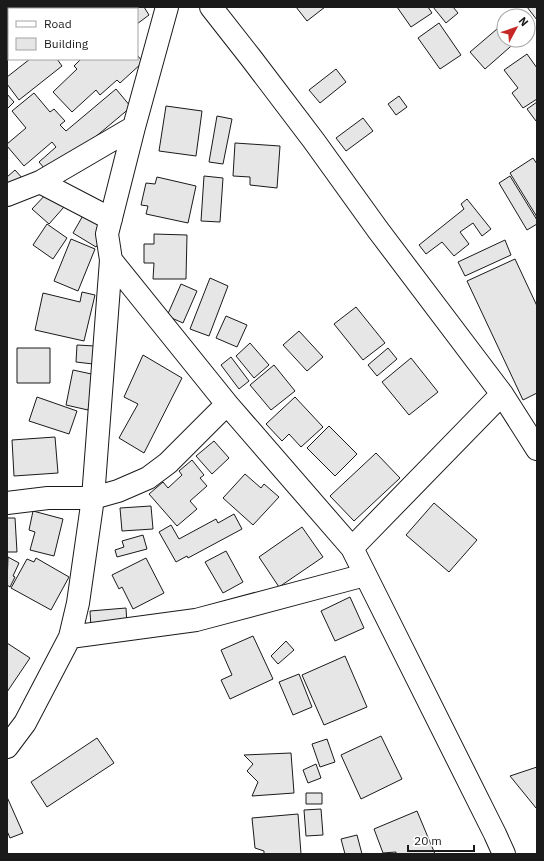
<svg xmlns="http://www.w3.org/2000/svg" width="544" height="861" font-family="'IBM Plex Sans',sans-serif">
	<rect width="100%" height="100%" fill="#fff"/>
	<path fill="#e6e6e6" stroke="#1a1a1a" d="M117,7H144L149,15L137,24V9H118Z
		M296,7H325L307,21Z
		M397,7H428L432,13L411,27Z
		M433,7H453L458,13L446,23Z
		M527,7H537V20Z
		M439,23L461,55L440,69L418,38Z
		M504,23V40H518L485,69L470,52Z
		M527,54L537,68V99L523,108L512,93L518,88L504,70Z
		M137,55L143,62L120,83L117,80L100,95L96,90L72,112L53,92L77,69L74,66L81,59H137Z
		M30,59H57L62,66L19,100L7,84V77Z
		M336,69L346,82L320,103L309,90Z
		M116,89L131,107L50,175L39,162L56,147L52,142L24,166L7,146V144L26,128L12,111L34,93L50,112L54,109L65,121L60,125L66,131Z
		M7,94L14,102L7,109Z
		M399,96L407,107L396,115L388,104Z
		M537,102V120L536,121L527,109Z
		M166,106L202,111L196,156L159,151Z
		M217,116L232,119L223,164L209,162Z
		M363,118L373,131L346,151L336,138Z
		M235,143L280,146L277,188L250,185V177L233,176Z
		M533,158L537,164V217L510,173Z
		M15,170L24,180L14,190L7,182V177Z
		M204,176L223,178L220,222L201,221Z
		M510,176L537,220V224L527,230L499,183Z
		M157,177L196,186L188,223L146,214L148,206L141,205L146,183L155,184Z
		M48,192L64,207L49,224L32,209Z
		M467,199L491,229L482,236L473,223L460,232L469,244L454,256L442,242L426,254L419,245L464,209L461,204Z
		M85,212L104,224L102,239L96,247L73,233Z
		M47,224L67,238L53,259L33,245Z
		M154,234L187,235L186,279H153L154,263H144V244H154Z
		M71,239L95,249L78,291L54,281Z
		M505,240L511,255L465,276L458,262Z
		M515,259L537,306V393L523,400L467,281Z
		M210,278L228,286L209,336L190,329Z
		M181,284L197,291L183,323L167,316Z
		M82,292L95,295L84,341L35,330L43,293L80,302Z
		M356,307L385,343L363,360L334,324Z
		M226,316L247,325L237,347L216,338Z
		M299,331L323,357L307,371L283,345Z
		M250,343L269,365L254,378L236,356Z
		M77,345L95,346L93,364L76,362Z
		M17,348H50V383H17Z
		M388,348L397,359L377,376L368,365Z
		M143,355L182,378L144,453L119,438L138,404L124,397Z
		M231,357L249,381L239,389L221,365Z
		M411,358L438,392L409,415L382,382Z
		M274,365L295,391L271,410L250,385Z
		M73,370L96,375L88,410L66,405Z
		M37,397L77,411L69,434L29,421Z
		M295,397L323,427L301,447L289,434L282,441L266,424Z
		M329,426L357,454L335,476L307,448Z
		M55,437L58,473L14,476L12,440Z
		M214,441L229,458L212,474L196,456Z
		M376,453L400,478L354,521L330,496Z
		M192,460L204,475L200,478L207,486L190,501L197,509L177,526L149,494L163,482L168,488L182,475L179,471Z
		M245,474L261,488L264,484L279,497L253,525L223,498Z
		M434,503L477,540L449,572L406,535Z
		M151,506L153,529L122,531L120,508Z
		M33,511L63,519L54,556L30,550L35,532L29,530Z
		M234,514L242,529L188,558L187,556L176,562L159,532L171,525L179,539L216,519L218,523Z
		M7,518H15L17,552H7Z
		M302,527L323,557L279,587L259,557Z
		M143,535L147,549L117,557L115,550L124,547L122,541Z
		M226,551L243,582L223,593L205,562Z
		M8,557L19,563L13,576L15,577L10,587L7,585Z
		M36,558L69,577L51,610L11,588L27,559L34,562Z
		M146,558L164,593L133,609L122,587L119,589L112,575Z
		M350,597L364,628L335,641L321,611Z
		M126,608L127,625L91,628L90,611Z
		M253,636L273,679L230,699L221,680L232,675L221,650Z
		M286,641L294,650L278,664L271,656Z
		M7,643L30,658L7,692Z
		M345,656L367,707L324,725L302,675Z
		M299,674L312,707L293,715L279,682Z
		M381,736L402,779L361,799L341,755Z
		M97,738L114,763L47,807L31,782Z
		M327,739L335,762L320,767L312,744Z
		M291,753L294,793L252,796L258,782L247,771L253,764L244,755Z
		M316,764L321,778L308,783L303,770Z
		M537,767V808H536L510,776Z
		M306,793H322V804H306Z
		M7,797L23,833L10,838L7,831Z
		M321,809L323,835L306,836L304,810Z
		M417,811L435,854H396V852L383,853L374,829Z
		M298,814L301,854H264V851L255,848L252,818Z
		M357,835L362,854H345L341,839Z"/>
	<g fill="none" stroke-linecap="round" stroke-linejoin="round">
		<g stroke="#1a1a1a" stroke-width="24">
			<path id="minor" d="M167,7L134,127L107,234L111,260L227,404L352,548L495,834L504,854
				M211,7L251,58L314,141L378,230L502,394L537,449
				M40,182L111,219
				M7,195L40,182L134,127
				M7,503L48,498H93L118,491L148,478L168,463L227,404
				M352,548L502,394
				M70,637L196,620L365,575
				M7,747L25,723L70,637L78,603L93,498L111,260"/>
		</g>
		<use href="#minor" stroke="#fff" stroke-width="22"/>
	</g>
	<rect width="544" height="861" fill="none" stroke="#1a1a1a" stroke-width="16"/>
	<rect x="8" y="8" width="130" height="52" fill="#ffffff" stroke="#a3a3a3"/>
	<rect x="16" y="21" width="20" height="6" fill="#ffffff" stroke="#a3a3a3"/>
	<text x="44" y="28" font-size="12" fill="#1a1a1a">Road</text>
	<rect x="16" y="38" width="20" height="12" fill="#e6e6e6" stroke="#a3a3a3"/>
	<text x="44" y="48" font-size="12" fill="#1a1a1a">Building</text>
	<g transform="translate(516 28) rotate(50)"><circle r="19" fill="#ffffff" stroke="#a3a3a3"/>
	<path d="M0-3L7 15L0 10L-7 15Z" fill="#c62828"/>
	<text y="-6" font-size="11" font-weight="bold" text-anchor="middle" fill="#1a1a1a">N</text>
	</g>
	<path d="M408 845v6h66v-6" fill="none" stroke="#1a1a1a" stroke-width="2"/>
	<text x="414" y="845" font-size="12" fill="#1a1a1a" stroke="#ffffff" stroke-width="3" paint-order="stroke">20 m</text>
</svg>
